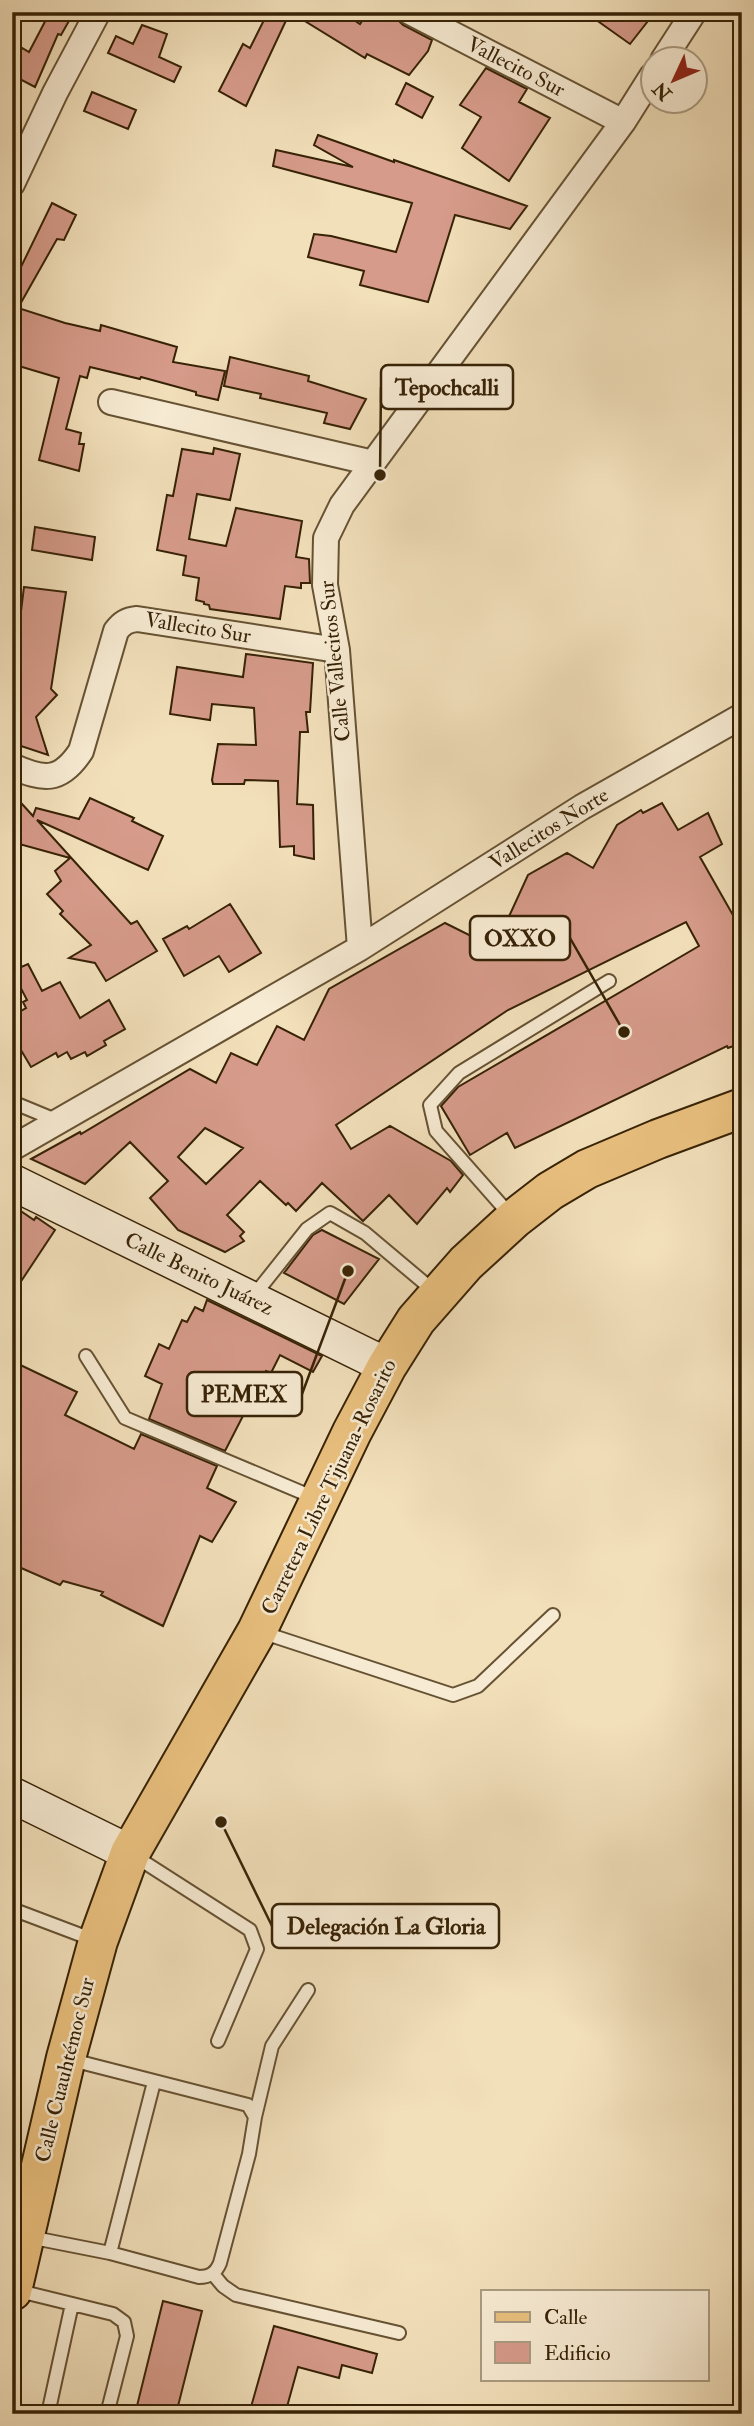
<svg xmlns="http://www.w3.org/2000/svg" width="754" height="2426" font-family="'IM FELL Double Pica',serif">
	<rect width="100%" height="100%" fill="#f2e0bb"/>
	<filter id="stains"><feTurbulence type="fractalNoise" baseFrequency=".00286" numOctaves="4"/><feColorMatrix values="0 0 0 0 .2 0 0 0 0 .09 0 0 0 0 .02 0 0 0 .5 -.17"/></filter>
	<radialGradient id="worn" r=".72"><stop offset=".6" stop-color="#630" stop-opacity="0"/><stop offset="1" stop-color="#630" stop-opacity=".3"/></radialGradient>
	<path fill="#d69b8a" stroke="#372206" stroke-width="2" fill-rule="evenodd" d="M50,12H74L61,35L58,34L35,87L12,75V67L22,48L29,52Z
		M268,12H342L360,24L368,12H395L397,19L403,25L432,40L428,51L409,75L367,54L365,58L290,12L246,106L219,91L243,44L250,48Z
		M585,12H655L630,44Z
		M142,25L167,34L159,57L181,67L174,82L108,53L116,36L133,44Z
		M486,68L527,89L519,102L550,118L509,181L462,148L481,117L460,105Z
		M406,83L433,97L422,118L396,104Z
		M92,92L136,110L128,129L84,111Z
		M318,135L394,162V160L527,206L510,229L455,215L428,302L360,285L364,271L308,257L314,234L331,236L396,252L412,203L273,166L276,150L353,167L314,145Z
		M52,203L76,215L64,240L57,239L18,308L65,323L100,331L101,325L177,347L173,362L225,371L218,400L196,395V392L141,377L140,379L90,367L87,378L80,376L66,429L81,433L79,444H84L79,471L39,460L59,378L12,364V265L20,269Z
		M230,357L309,376L308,381L366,399L350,429L324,423L327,413L260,398L261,394L224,386Z
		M214,448L240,454L230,500L197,494L189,539L226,546L236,508L302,521L296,557L309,559L310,583H301V588L285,586L280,619L210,609L209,605L204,604V602L196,600L199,578L183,575L186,556L157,550L167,495L173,496L182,449L213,454Z
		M35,527L95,537L92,560L32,550Z
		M24,587L66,592L51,689L57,695L36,717L48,755L12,743V644H17Z
		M246,654L313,663L310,712H306L308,732H300L297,804L313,805L314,859L294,855V846L280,847L278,781L245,780L244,784H213L212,780L218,744L256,745L254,708L212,704L210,720L170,714L177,667L243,677Z
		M12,793L33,816L36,808L79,819L90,798L134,818L132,821L163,836L148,870L37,820L131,924L137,921L157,951L106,981L95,963L69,958L91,945L60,914L63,911L47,894L61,881L55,871L70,858L12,842Z
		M662,803L678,830L708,813L722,844L700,857L742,931V1043L728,1048L727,1046L515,1148L507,1133L470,1155L441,1106L458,1087L699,946L686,922L508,1010L336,1125L351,1149L390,1126L451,1161L463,1175L450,1192L447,1188L417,1224L389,1195L363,1221L322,1183L296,1211L288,1203L286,1205L260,1181L227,1215L244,1232L240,1236L244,1241L225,1252L178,1230L150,1198L168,1181L130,1142L85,1184L31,1159L80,1132L81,1134L190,1069L216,1083L231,1053L257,1065L277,1026L304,1040L329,989L445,923L483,942L496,918L506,923L528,875L567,853L593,868L617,825L641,810L643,813ZM205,1128L243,1148L206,1184L178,1157Z
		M230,904L261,953L229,972L219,956L184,976L163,939L187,926L189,929Z
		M28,964L42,991L60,982L80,1018L109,1000L125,1029L104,1041L106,1045L87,1056L85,1052L71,1059L67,1052L58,1057L56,1053L31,1067L12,1035V1016L26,1008L23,1002L27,1000L12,971Z
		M12,1205L34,1220L36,1217L55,1230L12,1295Z
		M322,1230L379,1259L344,1304L284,1273L313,1235Z
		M207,1300L322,1356L313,1372L280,1355L271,1373L266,1371L225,1451L149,1419L162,1384L145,1376L159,1344L169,1349L182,1320L187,1322L195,1307L203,1311Z
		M12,1361L77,1392L65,1415L134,1449L141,1434L217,1466L207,1488L236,1502L212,1542L200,1536L163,1626L101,1595L103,1592L63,1581L60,1585L12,1564Z
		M163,2301L202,2311L176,2414H135Z
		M274,2326L377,2354L372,2373L342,2365L339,2378L298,2367L285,2414H249Z"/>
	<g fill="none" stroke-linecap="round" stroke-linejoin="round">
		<g stroke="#665233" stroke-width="16">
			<path id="lane" d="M12,1102L58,1121
				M511,1216L436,1131L430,1105L459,1073L609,981
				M252,1298L307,1229L330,1213L365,1233L435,1292
				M86,1356L125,1418L315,1498
				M261,1632L453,1695L478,1686L553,1615
				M133,1855L250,1930L257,1949L218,2041
				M12,1909L94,1940
				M255,2117L272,2046L308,1990
				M29,2237L110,2253L199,2277C210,2277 216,2273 220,2263L249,2154L255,2117L248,2105L68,2059
				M110,2253L154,2082
				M213,2274L223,2286L236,2295L399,2333
				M15,2290L113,2314L124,2322L127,2336L107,2414
				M48,2414L72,2304"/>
		</g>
		<g stroke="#665233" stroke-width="28">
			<path id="street" d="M410,12L623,122
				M663,60L694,12
				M12,184L55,93L98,12
				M111,402L373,463
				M12,766C43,780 60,783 81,751L116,631C122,623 127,620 137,619L337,650
				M360,948L337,650L325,585L326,538L342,505L623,122L652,76
				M12,1148L360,948L582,807L742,716"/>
		</g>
		<g stroke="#372206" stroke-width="38">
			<path id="secondary" d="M12,1182L387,1366
				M12,1795L130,1853"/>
		</g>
		<g stroke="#372206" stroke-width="42">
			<path id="primary" d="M12,2291L66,2058L98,1941L130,1853L257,1631L352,1432L387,1366L416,1320L466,1263L514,1219L550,1191L587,1169L658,1139L742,1108"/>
		</g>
		<use href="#lane" stroke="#f7ebd3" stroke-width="12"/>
		<use href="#street" stroke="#f7ebd3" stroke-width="24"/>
		<use href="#secondary" stroke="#f7ebd3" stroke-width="35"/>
		<use href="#primary" stroke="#e9c07e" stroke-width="38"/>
	</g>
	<g text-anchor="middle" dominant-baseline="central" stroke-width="5" stroke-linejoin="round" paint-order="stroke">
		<g font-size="21" fill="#372206" stroke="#f7ebd3">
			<text transform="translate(516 67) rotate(27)">Vallecito Sur</text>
			<text transform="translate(198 628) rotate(9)">Vallecito Sur</text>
			<text transform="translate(335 661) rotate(-96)">Calle Vallecitos Sur</text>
			<text transform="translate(549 829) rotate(-32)">Vallecitos Norte</text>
			<text transform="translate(199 1274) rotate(26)">Calle Benito Juárez</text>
			<text transform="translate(329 1487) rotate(-64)">Carretera Libre Tijuana-Rosarito</text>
			<text transform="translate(65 2070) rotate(-76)">Calle Cuauhtémoc Sur</text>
		</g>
	</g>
	<path fill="none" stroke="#372206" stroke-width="2.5" d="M380 475L381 387M624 1032L570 938M348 1271L302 1394M221 1822L272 1926"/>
	<g fill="#372206" stroke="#f7ebd3" stroke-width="2.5">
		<circle cx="380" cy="475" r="7"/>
		<circle cx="624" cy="1032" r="7"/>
		<circle cx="348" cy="1271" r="7"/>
		<circle cx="221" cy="1822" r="7"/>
	</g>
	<g fill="#f7ebd3" stroke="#372206" stroke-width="2.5">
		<rect x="381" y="365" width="132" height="44" rx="7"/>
		<rect x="470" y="916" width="100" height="44" rx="7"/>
		<rect x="187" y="1372" width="115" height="44" rx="7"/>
		<rect x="272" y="1904" width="227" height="44" rx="7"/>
	</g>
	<g font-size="23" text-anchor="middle" font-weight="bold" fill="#372206">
		<text x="447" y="395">Tepochcalli</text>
		<text x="520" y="946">OXXO</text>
		<text x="244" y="1402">PEMEX</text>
		<text x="386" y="1934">Delegación La Gloria</text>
	</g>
	<rect width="754" height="2426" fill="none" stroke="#f2e0bb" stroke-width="42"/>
	<rect x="14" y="14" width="726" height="2398" fill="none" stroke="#372206" stroke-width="3.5"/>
	<rect x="21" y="21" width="712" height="2384" fill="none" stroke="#372206" stroke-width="2"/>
	<rect x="481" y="2290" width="228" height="91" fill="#f7ebd3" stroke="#aa9b81" stroke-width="2"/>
	<rect x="495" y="2312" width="35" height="10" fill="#e9c07e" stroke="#aa9b81" stroke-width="2"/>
	<text x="544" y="2324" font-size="21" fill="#372206">Calle</text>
	<rect x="495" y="2342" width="35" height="21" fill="#d69b8a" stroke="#aa9b81" stroke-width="2"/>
	<text x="544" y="2360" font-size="21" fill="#372206">Edificio</text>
	<g transform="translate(674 80) rotate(226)"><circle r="33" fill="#f7ebd3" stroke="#aa9b81" stroke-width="2"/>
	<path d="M0-5L12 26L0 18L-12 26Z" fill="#8f2418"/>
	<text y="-10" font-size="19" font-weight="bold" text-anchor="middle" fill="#372206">N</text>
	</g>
	<rect width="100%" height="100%" filter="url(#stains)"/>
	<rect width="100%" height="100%" fill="url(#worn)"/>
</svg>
